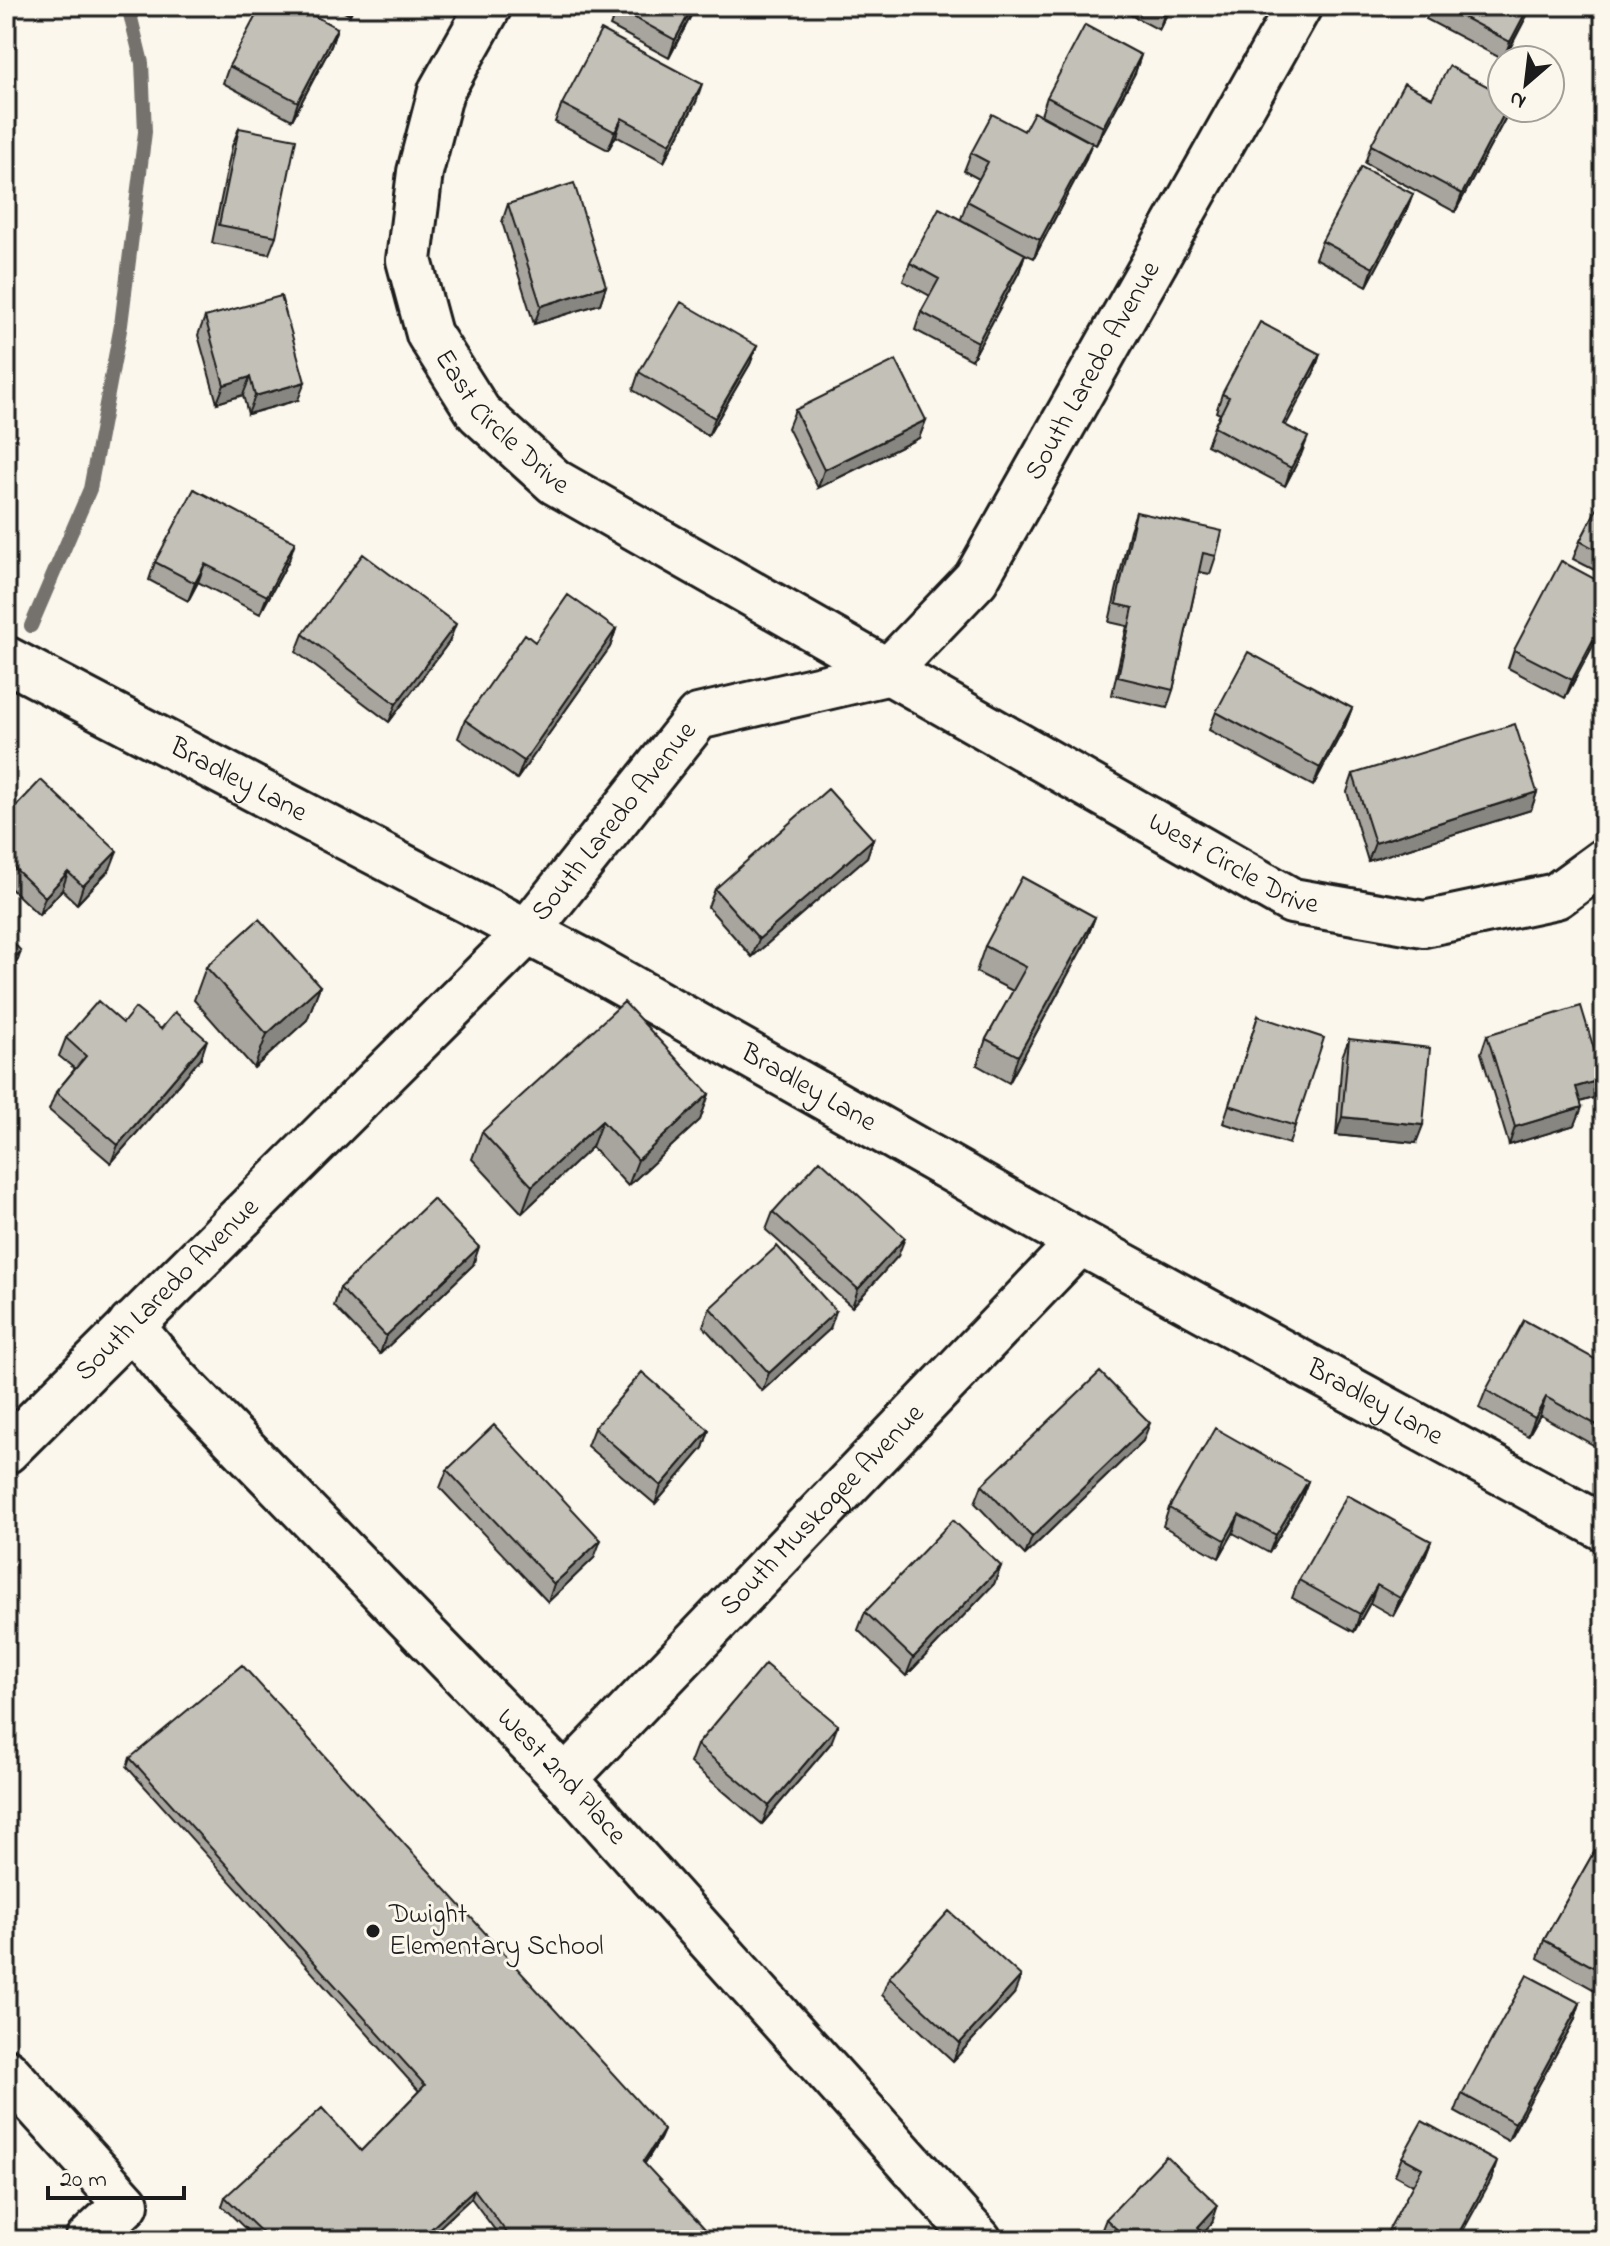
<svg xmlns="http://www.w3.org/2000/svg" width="1610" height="2246" font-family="'Indie Flower',sans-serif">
	<rect width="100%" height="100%" fill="#fbf7ec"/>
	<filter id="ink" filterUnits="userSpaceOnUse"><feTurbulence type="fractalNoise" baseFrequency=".0125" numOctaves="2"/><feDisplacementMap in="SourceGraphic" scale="16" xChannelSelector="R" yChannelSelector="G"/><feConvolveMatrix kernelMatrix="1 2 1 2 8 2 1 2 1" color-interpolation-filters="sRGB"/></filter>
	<g filter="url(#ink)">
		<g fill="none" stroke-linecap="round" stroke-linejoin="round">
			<path stroke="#74726e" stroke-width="14" d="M31,626L90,489L121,325L145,132L142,63L128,6"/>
			<g stroke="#1c1c1c" stroke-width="50">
				<g id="street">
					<path id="s1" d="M489,6L441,91L420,172L409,260L429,334L479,413L555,482L1292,901L1424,924L1556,896L1604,861"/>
					<path id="s2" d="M131,1325L175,1378L565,1779L979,2240"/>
					<path id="s3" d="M6,1451L526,933L698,717L886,673L976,579L1299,6"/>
					<path id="s4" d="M565,1779L1080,1242"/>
					<path d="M6,2071L126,2204L88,2240"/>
				</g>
			</g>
			<g stroke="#1c1c1c" stroke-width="50">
				<g id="secondary">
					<path id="s5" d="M6,659L585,962L1080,1242L1604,1528"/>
				</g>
			</g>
			<use href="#street" stroke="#fbf7ec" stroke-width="44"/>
			<use href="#secondary" stroke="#fbf7ec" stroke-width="44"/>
		</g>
		<path fill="#a8a59e" stroke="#1c1c1c" stroke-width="2" d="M333,6H354L350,15Z
			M618,6H696L669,58L610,26Z
			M1114,6H1171L1159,30Z
			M1431,6H1532L1504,60L1426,19Z
			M337,28L331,46L292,120L223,83L229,66Z
			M1141,55L1135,73L1096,145L1041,115L1047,97Z
			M1432,98L1509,108L1506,117L1455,212L1365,163L1371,145Z
			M696,102L664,162L616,136L608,150L555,122L562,104Z
			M239,128L276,236L269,254L212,243L232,146Z
			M1024,131L1085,161L1034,258L1025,254L1019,272L972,360L915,330L921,312L930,296L903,281L910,263L961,219L967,201L979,179L964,171L971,153Z
			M1413,194L1406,212L1367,286L1315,258L1322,241Z
			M508,204L606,286L600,304L534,324L502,222Z
			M205,317L298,400L248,414L243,395L217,403L198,335Z
			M757,346L750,364L708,436L633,390L639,372Z
			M1320,354L1314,372L1285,425L1301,455L1285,486L1207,445L1214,427L1220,414L1216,412L1222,394Z
			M795,410L926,420L919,438L818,488L788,428Z
			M1604,495V575L1573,559L1580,541Z
			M1136,512L1216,556L1210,574L1199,572L1173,690L1167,708L1112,695L1127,626L1109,622L1130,530Z
			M289,560L260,614L198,582L188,601L149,580L155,562Z
			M1604,625L1565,698L1508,668L1514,650Z
			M616,629L610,647L517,779L458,738L465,720Z
			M303,634L449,642L389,722L296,652Z
			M1352,708L1345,726L1313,786L1209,730L1216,712Z
			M1353,774L1537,792L1531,810L1368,861L1347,792Z
			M6,817L110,869L77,904L62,890L39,915L6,884Z
			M873,839L867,857L752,957L708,907L715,889Z
			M1095,917L1085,943L1009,1083L977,1065L986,1039L1013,991L976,972L985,946Z
			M206,967L320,986L307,1020L254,1068L194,1000Z
			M1258,1016L1295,1126L1289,1144L1223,1123Z
			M123,1023L161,1029L201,1058L111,1163L49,1110L56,1092L75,1069L59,1056L66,1038Z
			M1487,1035L1597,1097L1580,1102L1582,1107L1575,1125L1509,1145L1481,1053Z
			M1349,1039L1416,1143L1336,1135L1342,1057Z
			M709,1094L700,1120L628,1186L592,1147L522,1213L472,1159L482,1132Z
			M773,1212L898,1256L852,1307L766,1230Z
			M473,1265L380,1354L334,1306L340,1288Z
			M710,1308L830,1329L762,1391L703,1326Z
			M1604,1364V1451L1540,1415L1528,1436L1479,1408L1486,1390Z
			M594,1428L709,1430L703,1448L655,1504L587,1446Z
			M1143,1441L1025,1555L975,1503L982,1485Z
			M447,1470L594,1558L548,1602L440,1488Z
			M1308,1481L1301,1499L1269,1553L1233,1533L1219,1558L1163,1526L1169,1508Z
			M1431,1541L1424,1559L1393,1616L1370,1603L1354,1632L1292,1598L1299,1580Z
			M1001,1566L994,1584L906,1676L858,1630L865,1612Z
			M831,1743L762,1824L690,1763L697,1745Z
			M130,1758L664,2130L660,2139L645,2163L501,2238L471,2198L426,2240H257L222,2206L225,2197L361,2151L419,2091L127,1767Z
			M1604,1770V1786L1599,1783Z
			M1604,1834V1990L1602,1994L1538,1958L1544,1940Z
			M889,1977L1014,1994L953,2061L882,1995Z
			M1580,2003L1574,2021L1508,2141L1455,2112L1462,2094Z
			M1402,2157L1491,2180L1413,2185L1395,2175Z
			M1106,2219L1212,2223L1203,2232L1211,2240H1102L1099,2237Z"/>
		<path fill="#888681" stroke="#1c1c1c" stroke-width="2" d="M693,6H696L669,58L675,40Z
			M1168,6H1171L1159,30L1165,12Z
			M1529,6H1532L1503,60L1510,42Z
			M337,28L331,46L292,120L298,102Z
			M1141,55L1135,73L1096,145L1103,127Z
			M702,84L696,102L664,162L670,144Z
			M1507,108H1509L1506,117L1455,212L1462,194Z
			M622,118L616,136L608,150L615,132Z
			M1092,143L1085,161L1034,258L1040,240Z
			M1413,194L1406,212L1367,286L1373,268Z
			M1025,254L1019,272L972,360L978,342Z
			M606,286L600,304L534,324L541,306Z
			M757,346L750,364L708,436L715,418Z
			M1320,354L1314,372L1277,442L1283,424Z
			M250,377L243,395L217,403L224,385Z
			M305,382L298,400L248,414L255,396Z
			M926,420L919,438L818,488L824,470Z
			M1308,437L1301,455L1285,486L1291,468Z
			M295,542L289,560L260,614L267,596Z
			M205,564L198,582L188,601L195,583Z
			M1604,619V625L1565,698L1572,680Z
			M456,624L449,642L389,722L396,704Z
			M616,629L610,647L517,779L524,761Z
			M1352,708L1345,726L1313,786L1320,768Z
			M1537,792L1531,810L1368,861L1375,843Z
			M873,839L867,857L752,957L759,939Z
			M117,851L110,869L77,904L83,886Z
			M68,872L62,890L39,915L45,897Z
			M1095,917L1085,943L1009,1083L1018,1056Z
			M21,951L18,960L6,972V966Z
			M320,986L307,1020L254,1068L267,1034Z
			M207,1040L201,1058L111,1163L118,1145Z
			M1603,1079L1597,1097L1569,1105L1576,1087Z
			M709,1094L700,1120L628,1186L638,1160Z
			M1582,1107L1575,1125L1509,1145L1515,1127Z
			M1342,1117L1423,1125L1416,1143L1336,1135Z
			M602,1121L592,1147L522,1213L532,1186Z
			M905,1238L898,1256L852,1307L858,1289Z
			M479,1247L473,1265L380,1354L386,1336Z
			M836,1311L830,1329L762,1391L769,1373Z
			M1546,1397L1540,1415L1528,1436L1535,1418Z
			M1150,1423L1143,1441L1025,1555L1032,1537Z
			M709,1430L703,1448L655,1504L661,1486Z
			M1308,1481L1301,1499L1269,1553L1276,1535Z
			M1239,1515L1233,1533L1219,1558L1225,1540Z
			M601,1540L594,1558L548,1602L554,1584Z
			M1431,1541L1424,1559L1393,1616L1400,1598Z
			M1001,1566L994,1584L906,1676L913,1658Z
			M1377,1585L1370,1603L1354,1632L1360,1614Z
			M838,1725L831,1743L762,1824L769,1806Z
			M1021,1976L1014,1994L953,2061L960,2043Z
			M1580,2003L1574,2021L1508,2141L1515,2123Z
			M664,2130L660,2139L640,2171L643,2162Z
			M1497,2162L1491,2180L1458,2240H1455Z
			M474,2189L471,2198L426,2240H419Z
			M1218,2205L1212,2223L1196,2240L1198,2227Z"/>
		<path fill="#c3c0b8" stroke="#1c1c1c" stroke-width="2" d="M261,6H296L337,28L298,102L229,66Z
			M618,6H693L675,40L617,8Z
			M1154,6H1168L1165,12Z
			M1442,6H1529L1510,42Z
			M1085,25L1141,55L1103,127L1047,97Z
			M601,30L702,84L670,144L622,118L615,132L562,104Z
			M1449,66L1502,94V108H1507L1462,194L1371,145L1404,83L1432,98Z
			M1034,112L1092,143L1040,240L967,201L988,162L971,153L992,114L1024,131Z
			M239,128L296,139L276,236L219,225Z
			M1361,167L1413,194L1373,268L1322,241Z
			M574,183L606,286L541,306L508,204Z
			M939,208L1025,254L978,342L921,312L939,279L910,263Z
			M281,296L305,382L255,396L250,377L224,385L205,317Z
			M681,302L757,346L715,418L639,372Z
			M1260,322L1320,354L1283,424L1308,437L1291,468L1214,427L1229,397L1222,394Z
			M896,360L926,420L824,470L795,410Z
			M194,489L295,542L267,596L205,564L195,583L155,562Z
			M1604,495V554L1580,541Z
			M1136,512L1222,531L1216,556L1203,553L1173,690L1118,677L1133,608L1116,604Z
			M363,554L456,624L396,704L303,634Z
			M1561,561L1604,584V619L1572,680L1514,650Z
			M568,595L616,629L524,761L465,720L525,634L535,642Z
			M1248,652L1352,708L1320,768L1216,712Z
			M1515,724L1537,792L1375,843L1353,774Z
			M41,780L117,851L83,886L68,872L45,897L6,860V817Z
			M828,789L873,839L759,939L715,889Z
			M1022,877L1095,917L1018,1056L986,1039L1026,967L985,946Z
			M259,919L320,986L267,1034L206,967Z
			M6,935L21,951L6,966Z
			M98,1001L123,1023L135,1008L161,1029L175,1012L207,1040L118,1145L56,1092L86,1056L66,1038Z
			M624,1002L709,1094L638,1160L602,1121L532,1186L482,1132Z
			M1581,1006L1603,1079L1576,1087L1582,1107L1515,1127L1487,1035Z
			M1258,1016L1324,1038L1295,1126L1229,1105Z
			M1349,1039L1430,1048L1423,1125L1342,1117Z
			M820,1160L905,1238L858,1289L773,1212Z
			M433,1199L479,1247L386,1336L340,1288Z
			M777,1246L836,1311L769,1373L710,1308Z
			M1524,1320L1604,1364V1429L1546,1397L1535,1418L1486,1390Z
			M642,1372L709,1430L661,1486L594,1428Z
			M1100,1372L1150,1423L1032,1537L982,1485Z
			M494,1425L601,1540L554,1584L447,1470Z
			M1215,1428L1308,1481L1276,1535L1239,1515L1225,1540L1169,1508Z
			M1347,1495L1431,1541L1400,1598L1377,1585L1360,1614L1299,1580Z
			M953,1520L1001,1566L913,1658L865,1612Z
			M765,1664L838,1725L769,1806L697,1745Z
			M242,1665L664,2130L643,2162L708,2232L699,2240H499L507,2233L474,2189L419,2240H270L225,2197L322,2108L361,2151L425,2085L130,1758Z
			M1604,1834V1973L1544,1940Z
			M949,1911L1021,1976L960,2043L889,1977Z
			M1527,1975L1580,2003L1515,2123L1462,2094Z
			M1422,2121L1497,2162L1455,2240H1383L1422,2168L1402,2157Z
			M1166,2156L1218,2205L1198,2227L1211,2240H1128L1106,2219Z"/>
	</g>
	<circle fill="#1c1c1c" stroke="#fbf7ec" stroke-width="3" cx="373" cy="1931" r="8"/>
	<g text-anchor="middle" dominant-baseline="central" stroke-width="6" stroke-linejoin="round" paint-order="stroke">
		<g font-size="28" fill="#1c1c1c" stroke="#fbf7ec">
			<text stroke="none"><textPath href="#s3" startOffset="1572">South Laredo Avenue</textPath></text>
			<text stroke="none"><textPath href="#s1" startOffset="462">East Circle Drive</textPath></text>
			<text stroke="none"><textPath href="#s5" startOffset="262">Bradley Lane</textPath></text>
			<text stroke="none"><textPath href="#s3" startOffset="876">South Laredo Avenue</textPath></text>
			<text stroke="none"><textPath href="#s1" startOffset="1322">West Circle Drive</textPath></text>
			<text stroke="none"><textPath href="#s5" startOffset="910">Bradley Lane</textPath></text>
			<text stroke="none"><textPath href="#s3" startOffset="228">South Laredo Avenue</textPath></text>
			<text stroke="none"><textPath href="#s5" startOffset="1558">Bradley Lane</textPath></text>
			<text stroke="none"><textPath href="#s4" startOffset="372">South Muskogee Avenue</textPath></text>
			<text stroke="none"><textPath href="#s2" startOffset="624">West 2nd Place</textPath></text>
		</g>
		<g font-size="28" fill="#1c1c1c" stroke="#fbf7ec" text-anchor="start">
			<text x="389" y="1915">Dwight<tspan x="389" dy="32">Elementary School</tspan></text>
		</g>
	</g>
	<rect width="1610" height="2246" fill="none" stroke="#fbf7ec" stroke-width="32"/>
	<rect x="16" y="16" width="1578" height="2214" fill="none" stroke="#1c1c1c" stroke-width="3" filter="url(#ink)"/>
	<g transform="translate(1526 84) rotate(208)"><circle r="38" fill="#fbf7ec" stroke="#a29f99" stroke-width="2"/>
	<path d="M0-6L14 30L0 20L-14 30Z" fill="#1c1c1c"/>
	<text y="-12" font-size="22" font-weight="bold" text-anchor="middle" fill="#1c1c1c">N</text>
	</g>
	<path d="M48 2186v12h136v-12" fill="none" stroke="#1c1c1c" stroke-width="4"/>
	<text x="60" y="2186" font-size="24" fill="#1c1c1c" stroke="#fbf7ec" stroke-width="6" paint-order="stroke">20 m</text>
</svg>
